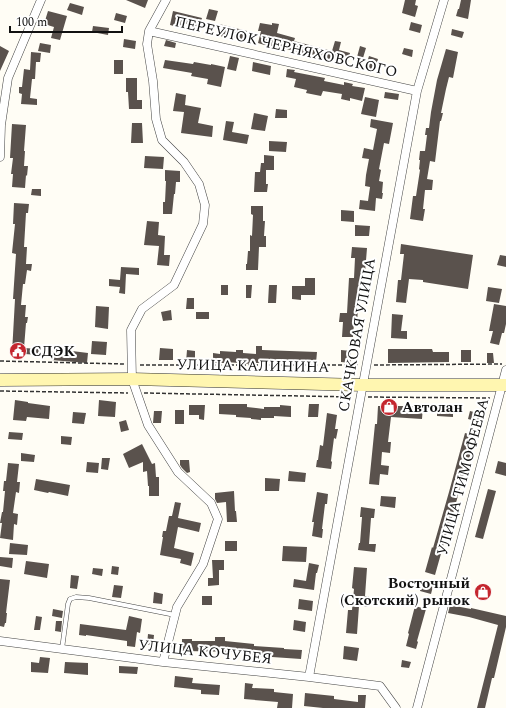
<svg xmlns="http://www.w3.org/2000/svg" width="506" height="708" font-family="Spectral,serif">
	<rect width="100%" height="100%" fill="#fffdf5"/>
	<path fill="#5a524d" d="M126,0H148L145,8Z
		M405,0H416L415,5L418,6L415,17L402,13Z
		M461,0H471L468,19L456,16L458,9H459Z
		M70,3L84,7L82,15L67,10Z
		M209,9L218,11L215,21L206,19Z
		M48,11L67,16L60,40L51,38L54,27L44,24Z
		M173,11L202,18L199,27L183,23L182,28L170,25Z
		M116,13L127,16L125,23L114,20Z
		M411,22L422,25L420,33L409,30Z
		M260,23L272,25V23L279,24L277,33L295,38L294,41L332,51L335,41L341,42L339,50L350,53L348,62L336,59V60L324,58L307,53V54L274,46V48L258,43L261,31H258Z
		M219,24L247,31L245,40L228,36L227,38L217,35Z
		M93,26L109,28L108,35L92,32Z
		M452,29L464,32L462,38L451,35Z
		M124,39L136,41L135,49L123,47Z
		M166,40L176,43L175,48L164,46Z
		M40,43L51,45L50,53L38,51Z
		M0,46L9,51L0,71Z
		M360,46L366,48L363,58L357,57Z
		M404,48L413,50L412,57L402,54Z
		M446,49L458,52L453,78L449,77L446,89L441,113H443L441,121H440L435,162L430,161L427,179L433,180L432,190H425L423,209H425L423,221L410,219L413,196H416L420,170L419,169L420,160H419L420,151H425L427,135H425L426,128H429L431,112L437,80Z
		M31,52L41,53L40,62H36L35,79H32L30,98L37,99V105L21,104L22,94L19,93V87H22L24,69L30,70Z
		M230,56L239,58L236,71L227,69Z
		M369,56L378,59L375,71L365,69Z
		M114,60H123V74H114Z
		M165,60L193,64L194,62L211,65V64L225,67L221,87L207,84L208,79L191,76L192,73L163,68Z
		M253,62L271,66L270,75L252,71Z
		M287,69L295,70L294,72L325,78L324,81L344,85V82L353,84L352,86L365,88L362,101L350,98V101L341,99L342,94L323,91L321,96L306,93L307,90L294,87L296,79L286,77Z
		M126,78H137V100H142V109H129L128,92H126Z
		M385,92L399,94L398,100L384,98Z
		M176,93L186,95L185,105L201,108L198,123L213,126L212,137L181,133L184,112L173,111Z
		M365,97L379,100L376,117L361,114Z
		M276,109L287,110V118H275Z
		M254,113L268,116L265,131L251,129Z
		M371,119L393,123L389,144L384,143L379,169L381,170L379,181L383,182L382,193H383L382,199L376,198L375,211L359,209L360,200L368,201L370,187L365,186L366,175L369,159L362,158L364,148L373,150L377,129L370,127Z
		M226,121L234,122L232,132L249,135L247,144L223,140Z
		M132,123H142L143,143H131Z
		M12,124L26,125L24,151H25L24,166H28L27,176L26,175L25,188L12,187L13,174H11L13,158H10Z
		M269,141L287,142L286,152L269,151Z
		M264,155L274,156V170H266V184H268L267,192H254L255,172H260L261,163H264Z
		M145,156L164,157L163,169L144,168Z
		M165,170L180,171V182H176L175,194H174L172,214H163V202H165L166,181H165Z
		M32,189H41V196L31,195Z
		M14,203L29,204L28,213H26L24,247H27L26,264H32L31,271L27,270L25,284H23L21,305H26L25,317H28L27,323H26L24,348L39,349L38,355L12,353L15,299H13L16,254L12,253L15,224H13Z
		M251,206H263V221H265L264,236H266V247H259L258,270H246V264H247L248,251H250V235L252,236L253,215L251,214Z
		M341,210L354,211V222L341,221Z
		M147,221L159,222L158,235L165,236L164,255H170L169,266L157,265L159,246L144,245Z
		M355,225L370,226L369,236H355Z
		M401,244L473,255L468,289L423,282V280L409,279L406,303L396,302L398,280H401L404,254H400Z
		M352,247L367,248L365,273H361L359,308H358L357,323H354L353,337H342L343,322H339L340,313H347L349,278H354L355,258H351Z
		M500,255L506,256V267L497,265Z
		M121,267L139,268V275L126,274L125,294L119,293L120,287L109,286V279L120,280Z
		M305,278H315V295H301V300L292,299V286H305Z
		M221,285H228V295H221Z
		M246,285H252L251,298H246Z
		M269,285H277L276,303H268Z
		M488,287L502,289L499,303L486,301Z
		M187,298H194V309H186Z
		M494,304L506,306V324L504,333H502L499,345L490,343L493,331H489Z
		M96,306L109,307L108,329L95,327Z
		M171,310L172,320L163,321L161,312Z
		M196,312H209V319H196Z
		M392,314L403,315L401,331H407V339L391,338Z
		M92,341L107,342L106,355L91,354Z
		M256,346H262V350L317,352L316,363L280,361V363L261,361V363H252V364L226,362V363H213V353L220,354V351L236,352V350H243V353L256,354Z
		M160,348L173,349V360H159Z
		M388,349H432L433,352H449V362L388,363Z
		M64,350L88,353L87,363L51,360L52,351L64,352Z
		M187,350L195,351V362H186Z
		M341,350L351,351V363L341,362Z
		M461,350H471V362H461Z
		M487,353H493L494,363H487Z
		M15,400L28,402V403L50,406L49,419L27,417L26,421L13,420Z
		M99,400L116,402L115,417L98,416Z
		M219,404H247V407L264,409V407H280V405L291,406V417L274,416V418H261V420L251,419V418L236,417V415L219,414Z
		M309,404H319L318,417H308Z
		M189,405H205L204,420L199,419V415H189Z
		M378,406H423L422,419L391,417L388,442H391L390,453L382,452L381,465L389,466L388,475L380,474L379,485L369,484L375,424H377Z
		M437,407H453V417L437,416Z
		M175,410H184V424H175Z
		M154,411H162L161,423H153Z
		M470,411L481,414L479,422L468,419Z
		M73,412L86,413L84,424L72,423Z
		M327,413L337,415L335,429H338L336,439L334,438L331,461L332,462L331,469L316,467L317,460H318L320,445L323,446Z
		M126,420L129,430L121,432L119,422Z
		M9,432L23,433L22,440L8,439Z
		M465,433L475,436L468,463H467L454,510L450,526L449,525L435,575L425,572L432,547L433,548L449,492Z
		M61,436L72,437L71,445L61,444Z
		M142,444L152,464L155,463L156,477H159V496H149V486H148L147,471L143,472V462L129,468L123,454Z
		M21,453L35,455L34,462L21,461Z
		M102,458H110L108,470L101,469Z
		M180,460H189L190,472L187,473L182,468L180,465Z
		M498,461L506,463V476L495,473Z
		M87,462L99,463L98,473L86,472Z
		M8,463L19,464L17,482H20L19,493L16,492L13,513L18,514L17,525L14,524L13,540L0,538L2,523H0L2,512H3L5,491H3L4,481H6Z
		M289,471L306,473L305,482L288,481Z
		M265,478L280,479L279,491H265Z
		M36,479L70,485L68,496L49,492L48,493L34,490Z
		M488,489L496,491L483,539L475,537Z
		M234,491L235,511H236L237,522H227L226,502L217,503L215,499V493Z
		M317,492L328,494L327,504H325L322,529H323L322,538L312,536L314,522H312Z
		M381,496L396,497L395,508L380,506Z
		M175,502L181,503L178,518L201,523L199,532L178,527L174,548L194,553L191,566L180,563L181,559L160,555L163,537H162L163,531H166L169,516H172Z
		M361,507L375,509L374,518H371L369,544H376L375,552L358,550L359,543H360L362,517H360Z
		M225,541H237V551H225Z
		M10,543L28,545L27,555L9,554Z
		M283,546L307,547L306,562L282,561Z
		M0,557L13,558L12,568L0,566Z
		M212,560H224V570H219V585L208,586V578H213Z
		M26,561L49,564L47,578L24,574Z
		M309,563L319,565L317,573H316L314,590L293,587L294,579L306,581Z
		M112,566L119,567L118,575L111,574Z
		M354,567L367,568L365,596H369L368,607L359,606L357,634L346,633L348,610H352L354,589L352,588Z
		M93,568L103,569L102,576L92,574Z
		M71,575L79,576L77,589L70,588Z
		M0,579L10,580L6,613H7L6,623H5L4,627L0,626Z
		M422,583L433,586L431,594L420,591Z
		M114,585L123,586L121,598L112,597Z
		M154,592L163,594L162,604L153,603Z
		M202,596H212V605H202Z
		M299,599L313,601L312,611L298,609Z
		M450,605L471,609V608L506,616V627L494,678H492L485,708H477L498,625L469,617L448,613Z
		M415,606L426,609L417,641L418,642L416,649L406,646L409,634L408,633Z
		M53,609L63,611L62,618L52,616Z
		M36,616L42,617L40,630H34Z
		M129,616L142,619L140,633L137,632L135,647L127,646V641L86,635V636L79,635L80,624L126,630Z
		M294,620L306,622L305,632L293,630Z
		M56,621H62L61,632L55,631Z
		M148,634L154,635L153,645H147Z
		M215,637H225V641L254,644V646L284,648V649L302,650L301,659L245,655V652L182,651V639H192V641H215Z
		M344,646L359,648L357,661L343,659Z
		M40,657L50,658L48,673L31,672V662L39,663Z
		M402,660L411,662L409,668L401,667Z
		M65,662L88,663V675L64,673Z
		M119,666L138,667L137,674L119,673Z
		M175,676L193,678L192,683L220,685L219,695L201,694V690L174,687Z
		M245,683L253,684L252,688L274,689V692L293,694L292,708H277L278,702L244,699Z
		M305,693L334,696V699L358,702V695H366L365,708H323L304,706Z"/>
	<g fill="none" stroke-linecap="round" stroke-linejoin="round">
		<g stroke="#444" stroke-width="5">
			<path id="lane" d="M62,649L68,604L70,599L76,597L89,598L175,615"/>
		</g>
		<g stroke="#444" stroke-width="9">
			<path id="street" d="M149,31L417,91
				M0,157L1,125L8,78L41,0
				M0,641L163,662L309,677L380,686L396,708
				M163,662L177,607L203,564L218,519L211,503L178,472L148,425L132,379L131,330L142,309L174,285L203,224L205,205L199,184L184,162L162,140L156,119L153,81L147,44L149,31L166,0
				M309,677L417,91L444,0
				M417,708L506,370"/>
		</g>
		<g stroke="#333" stroke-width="13">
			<path id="secondary" d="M0,380L132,379L362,385H506"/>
		</g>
		<path stroke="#333" stroke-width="1.5" stroke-dasharray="4 2" stroke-linecap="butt" d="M0,361L124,364
			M140,365H358
			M374,365L502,364
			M0,391L128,393
			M144,393L354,397
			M368,397L490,398"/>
		<use href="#lane" stroke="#fff" stroke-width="4"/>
		<use href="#street" stroke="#fff" stroke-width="8"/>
		<use href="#secondary" stroke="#fff6b0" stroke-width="12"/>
	</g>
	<defs>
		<g id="civic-disc" transform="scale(0.9)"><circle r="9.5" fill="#c4262e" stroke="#fff"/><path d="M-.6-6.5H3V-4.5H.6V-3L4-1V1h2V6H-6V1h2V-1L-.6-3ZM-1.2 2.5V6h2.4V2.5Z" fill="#fff"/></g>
		<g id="shop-disc" transform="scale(0.9)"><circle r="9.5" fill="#c4262e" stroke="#fff"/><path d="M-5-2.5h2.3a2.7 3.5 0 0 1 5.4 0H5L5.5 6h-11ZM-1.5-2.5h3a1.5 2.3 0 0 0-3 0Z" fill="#fff"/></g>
	</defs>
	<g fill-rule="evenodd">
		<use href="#civic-disc" x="18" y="351"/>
		<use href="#shop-disc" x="389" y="407"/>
		<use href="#shop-disc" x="483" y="592"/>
	</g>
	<g text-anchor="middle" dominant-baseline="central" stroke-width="4" stroke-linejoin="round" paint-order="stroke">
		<g font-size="15" fill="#111" stroke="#fff">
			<text transform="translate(286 47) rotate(13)">ПЕРЕУЛОК ЧЕРНЯХОВСКОГО</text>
			<text transform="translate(357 335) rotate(-80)">СКАЧКОВАЯ УЛИЦА</text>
			<text transform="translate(253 366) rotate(1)">УЛИЦА КАЛИНИНА</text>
			<text transform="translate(463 477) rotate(-75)">УЛИЦА ТИМОФЕЕВА</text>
			<text transform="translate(205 652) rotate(6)">УЛИЦА КОЧУБЕЯ</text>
		</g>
		<g font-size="15" font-weight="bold" fill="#111" stroke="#fff" text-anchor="start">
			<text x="31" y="351">СДЭК</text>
			<text x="402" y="407">Автолан</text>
			<text x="470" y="583" text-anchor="end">Восточный<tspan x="470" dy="17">(Скотский) рынок</tspan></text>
		</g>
	</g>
	<path d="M10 26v6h112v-6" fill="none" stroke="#111111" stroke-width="2"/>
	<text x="16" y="26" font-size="12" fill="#111111" stroke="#ffffff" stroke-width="3" paint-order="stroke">100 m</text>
</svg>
